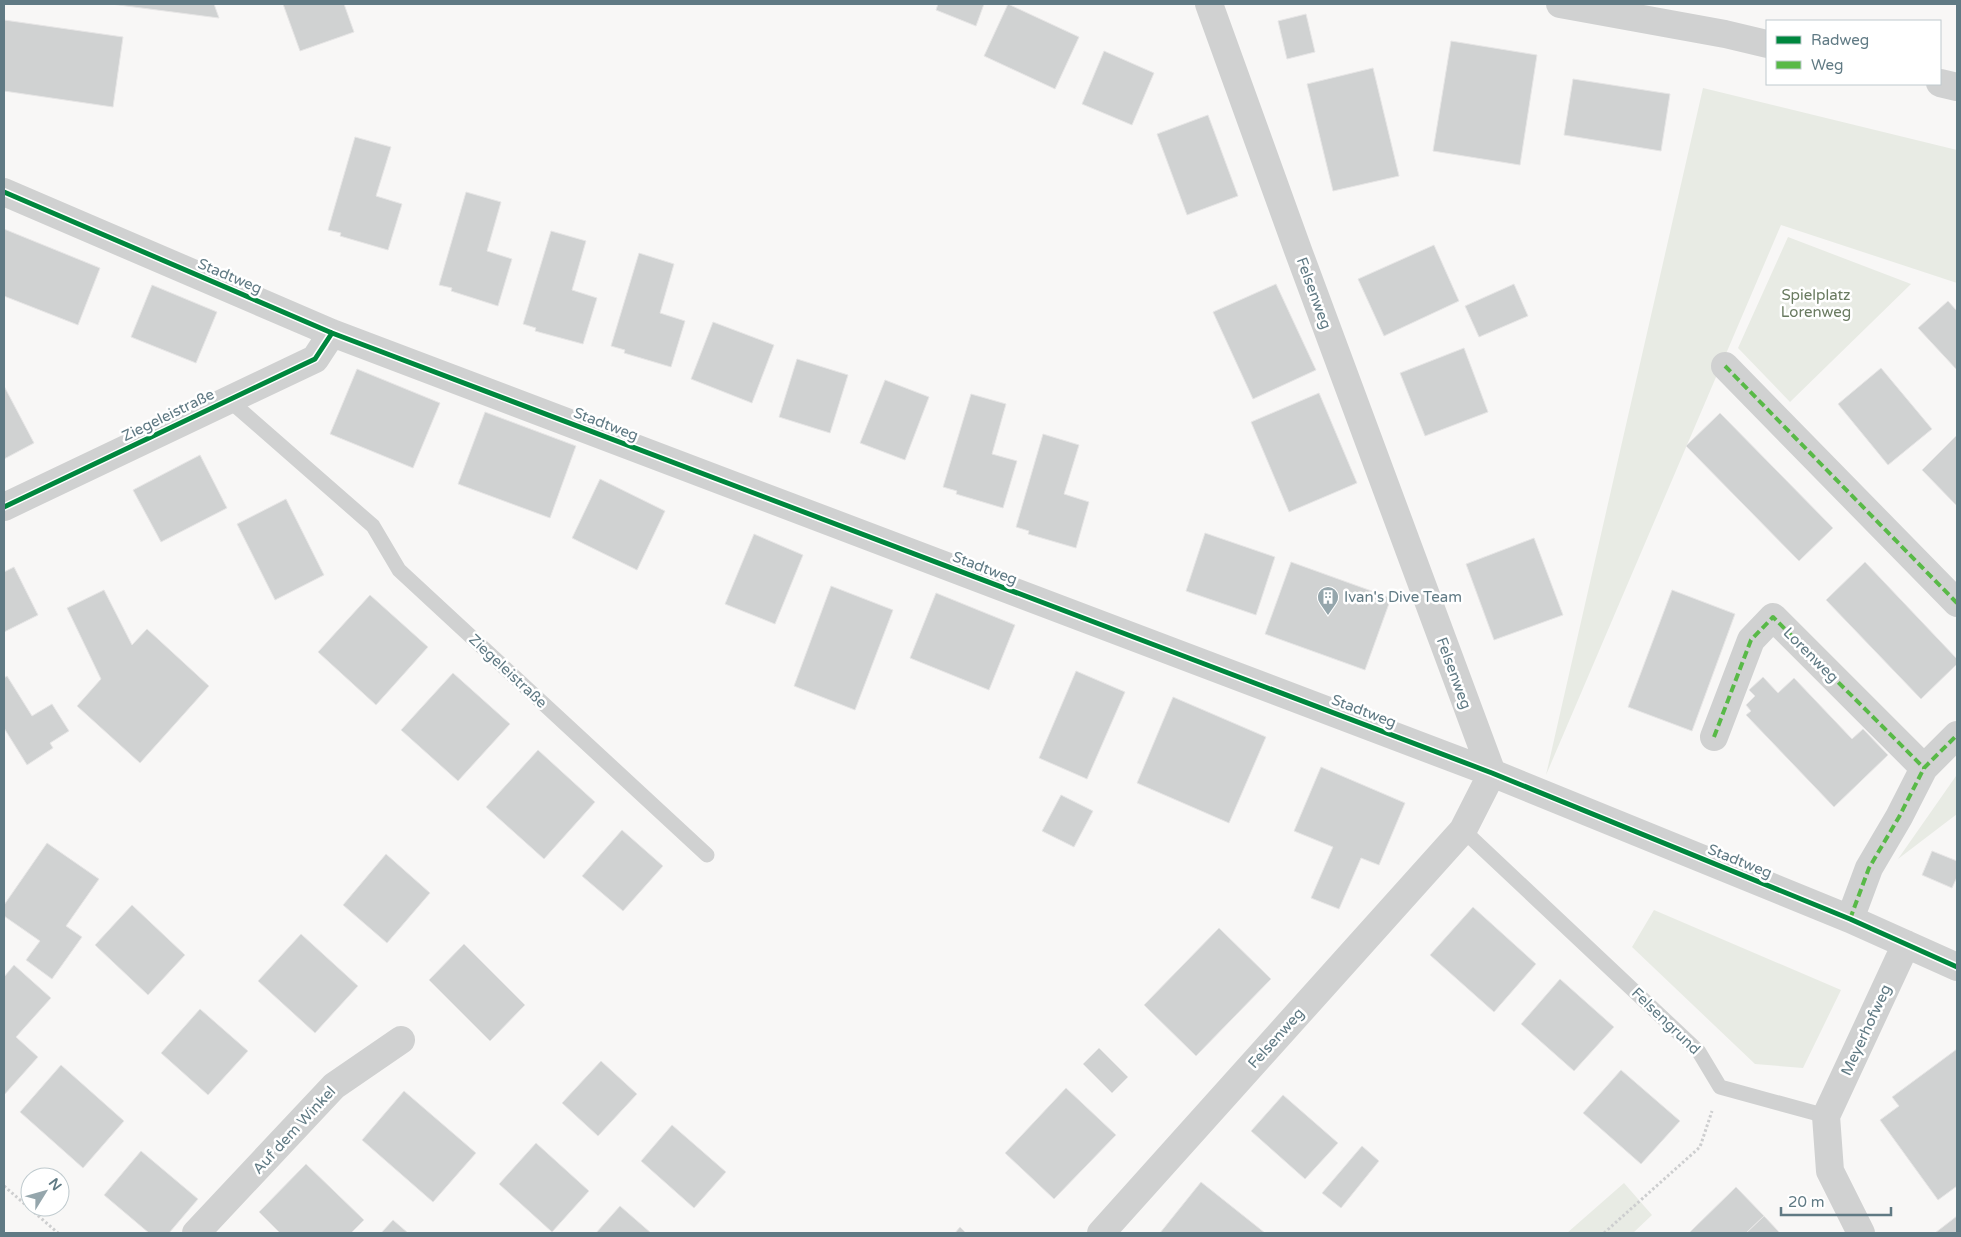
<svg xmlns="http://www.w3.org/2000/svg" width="1961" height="1237" font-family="'Varela Round',sans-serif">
	<rect width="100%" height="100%" fill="#f8f7f6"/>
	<path fill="#e8ebe4" d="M1703,88L1957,150V283L1781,225L1546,775Z
		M1788,237L1911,284L1790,402L1738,348Z
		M1957,775V814L1898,859L1956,776Z
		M1654,910L1841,990L1803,1068L1755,1064L1632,947Z
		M1624,1183L1652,1215L1633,1233H1567Z"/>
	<path fill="#d0d2d2" stroke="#e7e6e6" d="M111,4H214L219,18Z
		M283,4H344L354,32L300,51Z
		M938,4H984L976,26L936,10Z
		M1008,4L1079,37L1055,89L984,56Z
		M1306,14L1315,52L1287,59L1278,21Z
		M4,20L123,37L113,107L4,91Z
		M1451,41L1537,55L1520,165L1433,151Z
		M1104,51L1154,73L1132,125L1082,104Z
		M1373,68L1399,176L1333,191L1307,84Z
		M1573,79L1670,94L1661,151L1564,135Z
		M1208,115L1238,196L1187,215L1157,134Z
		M355,137L391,147L376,196L402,204L388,250L340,236L341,233L328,230Z
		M466,192L501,202L487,251L512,259L498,306L451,291L452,288L439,285Z
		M4,229L100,268L78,325L4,296Z
		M551,231L586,241L572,290L597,298L583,344L535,331L536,328L523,324Z
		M1434,245L1459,301L1384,336L1358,279Z
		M639,253L674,264L660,313L685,321L671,367L624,353L625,350L611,346Z
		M1276,284L1316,370L1253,399L1213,312Z
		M1514,284L1528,316L1479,337L1465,306Z
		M152,285L217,312L196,363L131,337Z
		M1948,301L1957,311V370L1918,328Z
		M713,322L774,345L752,403L691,379Z
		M1464,348L1488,412L1425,436L1400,373Z
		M797,359L848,375L830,433L779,417Z
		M1881,368L1932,429L1888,465L1838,404Z
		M357,369L440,403L413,468L330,434Z
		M885,380L929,397L905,460L860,443Z
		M4,386L34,443L4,459Z
		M1319,393L1357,483L1289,512L1251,422Z
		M971,394L1006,404L992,454L1017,461L1003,508L956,494L957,491L943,487Z
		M485,412L576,446L550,518L458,484Z
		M1720,413L1833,528L1799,561L1686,446Z
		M1043,434L1079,445L1064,494L1089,502L1076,548L1028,534L1029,531L1016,527Z
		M1957,435V506L1922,470Z
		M200,455L227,508L161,542L133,490Z
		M600,479L665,511L637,570L572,538Z
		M286,499L324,575L275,600L237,524Z
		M1205,533L1275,557L1256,615L1186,591Z
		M754,534L803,555L775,624L725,604Z
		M1534,538L1563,615L1494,640L1466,564Z
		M1291,562L1391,598L1365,670L1265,634Z
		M1865,562L1957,659V664L1921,699L1826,600Z
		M14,567L38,615L4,632V572Z
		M831,586L893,610L855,710L794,686Z
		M104,590L132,645L147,629L209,686L140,763L77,706L101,679L67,608Z
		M1672,590L1735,614L1692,731L1628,707Z
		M936,593L1015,625L989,690L910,658Z
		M370,595L428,647L376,705L318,652Z
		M1076,671L1125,692L1087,779L1039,758Z
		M453,673L510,724L458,781L401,730Z
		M7,676L32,716L52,704L69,731L50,743L53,748L27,765L4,728V678Z
		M1763,677L1778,693L1794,678L1852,739L1863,729L1888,755L1834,807L1746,715L1751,711L1746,705L1755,696L1749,690Z
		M1173,697L1266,737L1229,823L1137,783Z
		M538,750L595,802L544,859L486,807Z
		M1321,767L1405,803L1379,865L1361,858L1339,909L1311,898L1333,847L1294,831Z
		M1061,795L1093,811L1074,847L1042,831Z
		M622,830L663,866L623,911L582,876Z
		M47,843L99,879L66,926L82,937L52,979L26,960L40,941L4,916V905Z
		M1932,851L1957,861V877L1952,888L1922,875Z
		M386,854L430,893L387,943L343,905Z
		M132,905L185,955L148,995L95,945Z
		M1473,907L1536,964L1494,1012L1430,955Z
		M1219,928L1271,979L1196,1056L1144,1005Z
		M301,934L358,986L315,1033L258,981Z
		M464,944L525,1005L490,1041L429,980Z
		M14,965L51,998L16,1037L38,1057L4,1095V977Z
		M1560,979L1614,1027L1574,1071L1521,1024Z
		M200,1009L248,1051L208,1095L161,1053Z
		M1099,1048L1128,1077L1112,1093L1083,1064Z
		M1957,1049V1186L1938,1200L1880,1120L1899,1106L1892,1097Z
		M601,1061L637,1094L598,1136L562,1103Z
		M61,1065L124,1121L83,1168L20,1112Z
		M1621,1070L1680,1121L1641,1164L1583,1113Z
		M1066,1088L1116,1135L1054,1199L1005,1153Z
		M404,1091L476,1153L433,1202L362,1140Z
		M1283,1095L1338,1143L1305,1179L1251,1131Z
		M672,1125L726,1172L694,1208L641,1161Z
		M536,1143L589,1191L552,1232L499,1184Z
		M1362,1146L1379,1161L1341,1208L1322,1193Z
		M141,1151L198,1199L169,1233H149L104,1195Z
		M306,1164L364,1220L351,1233H280L259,1212Z
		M1201,1182L1265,1233H1160Z
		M1736,1187L1764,1216L1746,1233H1689Z
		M620,1206L651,1233H596Z
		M1764,1216L1780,1233H1746Z
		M1957,1216V1233H1935Z
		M393,1220L408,1233H381Z
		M960,1227L966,1233H955Z"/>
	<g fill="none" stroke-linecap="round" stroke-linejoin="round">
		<path stroke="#cdcecf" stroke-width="3" stroke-dasharray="2.5 2.5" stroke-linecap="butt" d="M4,1186L58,1233
			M1604,1233L1700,1147L1712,1111"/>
		<path stroke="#d0d1d1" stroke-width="15" d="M229,400L373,526L399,570L707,855
			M1463,830L1699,1052L1720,1087L1826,1116"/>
		<path stroke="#d0d1d1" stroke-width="28" d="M1560,4L1725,34L1767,44
			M1940,83L1957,87
			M4,192L332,333L1492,773L1850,919L1957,967
			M1725,366L1957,603
			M4,507L315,359L332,333
			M1714,737L1751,640L1773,617L1924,768
			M1850,919L1869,868L1899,817L1924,768L1957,735
			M196,1233L334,1086L401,1040
			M1101,1233L1463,830L1492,773L1299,253L1209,4
			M1861,1233L1830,1171L1826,1116L1906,944"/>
		<path stroke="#58b947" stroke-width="4" stroke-dasharray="8 4" stroke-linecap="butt" d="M1725,366L1957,603
			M1714,737L1751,640L1773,617L1924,768
			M1850,919L1869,868L1899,817L1924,768L1957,735"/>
		<g stroke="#fff" stroke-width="8">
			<path id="cycleway" d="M4,192L332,333L1492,773L1850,919L1957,967
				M4,507L315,359L332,333"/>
		</g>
		<use href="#cycleway" stroke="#00873e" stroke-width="5"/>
	</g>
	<defs>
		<g id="building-pin" transform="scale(1.125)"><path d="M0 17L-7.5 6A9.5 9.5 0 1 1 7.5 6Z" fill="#95a6ac" stroke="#fff"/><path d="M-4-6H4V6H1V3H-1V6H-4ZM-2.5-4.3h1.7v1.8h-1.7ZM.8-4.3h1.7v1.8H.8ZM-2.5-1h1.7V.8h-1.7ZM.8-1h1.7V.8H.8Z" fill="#fff"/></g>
	</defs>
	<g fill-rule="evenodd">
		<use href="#building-pin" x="1328" y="597"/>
	</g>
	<g text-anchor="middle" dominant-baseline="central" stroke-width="5" stroke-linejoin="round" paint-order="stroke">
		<g font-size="15" fill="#607a84" stroke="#fff">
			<text transform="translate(230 276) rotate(23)">Stadtweg</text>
			<text transform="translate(1314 293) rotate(70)">Felsenweg</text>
			<text transform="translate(168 415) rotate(-26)">Ziegeleistraße</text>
			<text transform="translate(606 424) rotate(21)">Stadtweg</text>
			<text transform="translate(985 568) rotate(21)">Stadtweg</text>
			<text transform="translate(1811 655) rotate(45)">Lorenweg</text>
			<text transform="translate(508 671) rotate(43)">Ziegeleistraße</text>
			<text transform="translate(1454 673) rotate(70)">Felsenweg</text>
			<text transform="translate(1364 711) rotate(21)">Stadtweg</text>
			<text transform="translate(1740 861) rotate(22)">Stadtweg</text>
			<text transform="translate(1666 1021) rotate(44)">Felsengrund</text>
			<text transform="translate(1866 1030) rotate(-65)">Meyerhofweg</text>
			<text transform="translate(1276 1038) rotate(-48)">Felsenweg</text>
			<text transform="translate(294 1130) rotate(-47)">Auf dem Winkel</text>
		</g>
		<g font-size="15" fill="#697a60" stroke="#fff">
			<text x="1816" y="295">Spielplatz<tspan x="1816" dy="17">Lorenweg</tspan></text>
		</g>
		<g font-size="15" fill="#607a84" stroke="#fff" text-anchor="start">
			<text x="1344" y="597">Ivan's Dive Team</text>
		</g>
	</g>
	<rect width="1961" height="1237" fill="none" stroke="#607a84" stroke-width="10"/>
	<rect x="1766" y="20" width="175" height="65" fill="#ffffff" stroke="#bfcace"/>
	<rect x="1776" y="36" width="25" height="8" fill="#00873e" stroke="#bfcace"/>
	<text x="1811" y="45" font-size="15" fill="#607a84">Radweg</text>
	<rect x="1776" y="61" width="25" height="8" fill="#58b947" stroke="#bfcace"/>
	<text x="1811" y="70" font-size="15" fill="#607a84">Weg</text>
	<g transform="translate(45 1192) rotate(53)"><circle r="24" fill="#ffffff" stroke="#bfcace"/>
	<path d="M0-4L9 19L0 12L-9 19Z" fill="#95a6ac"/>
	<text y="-8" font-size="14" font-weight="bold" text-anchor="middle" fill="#607a84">N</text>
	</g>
	<path d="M1781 1207v8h110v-8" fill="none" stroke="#607a84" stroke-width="2.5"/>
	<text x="1788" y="1207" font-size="15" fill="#607a84" stroke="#ffffff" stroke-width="4" paint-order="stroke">20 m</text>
</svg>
